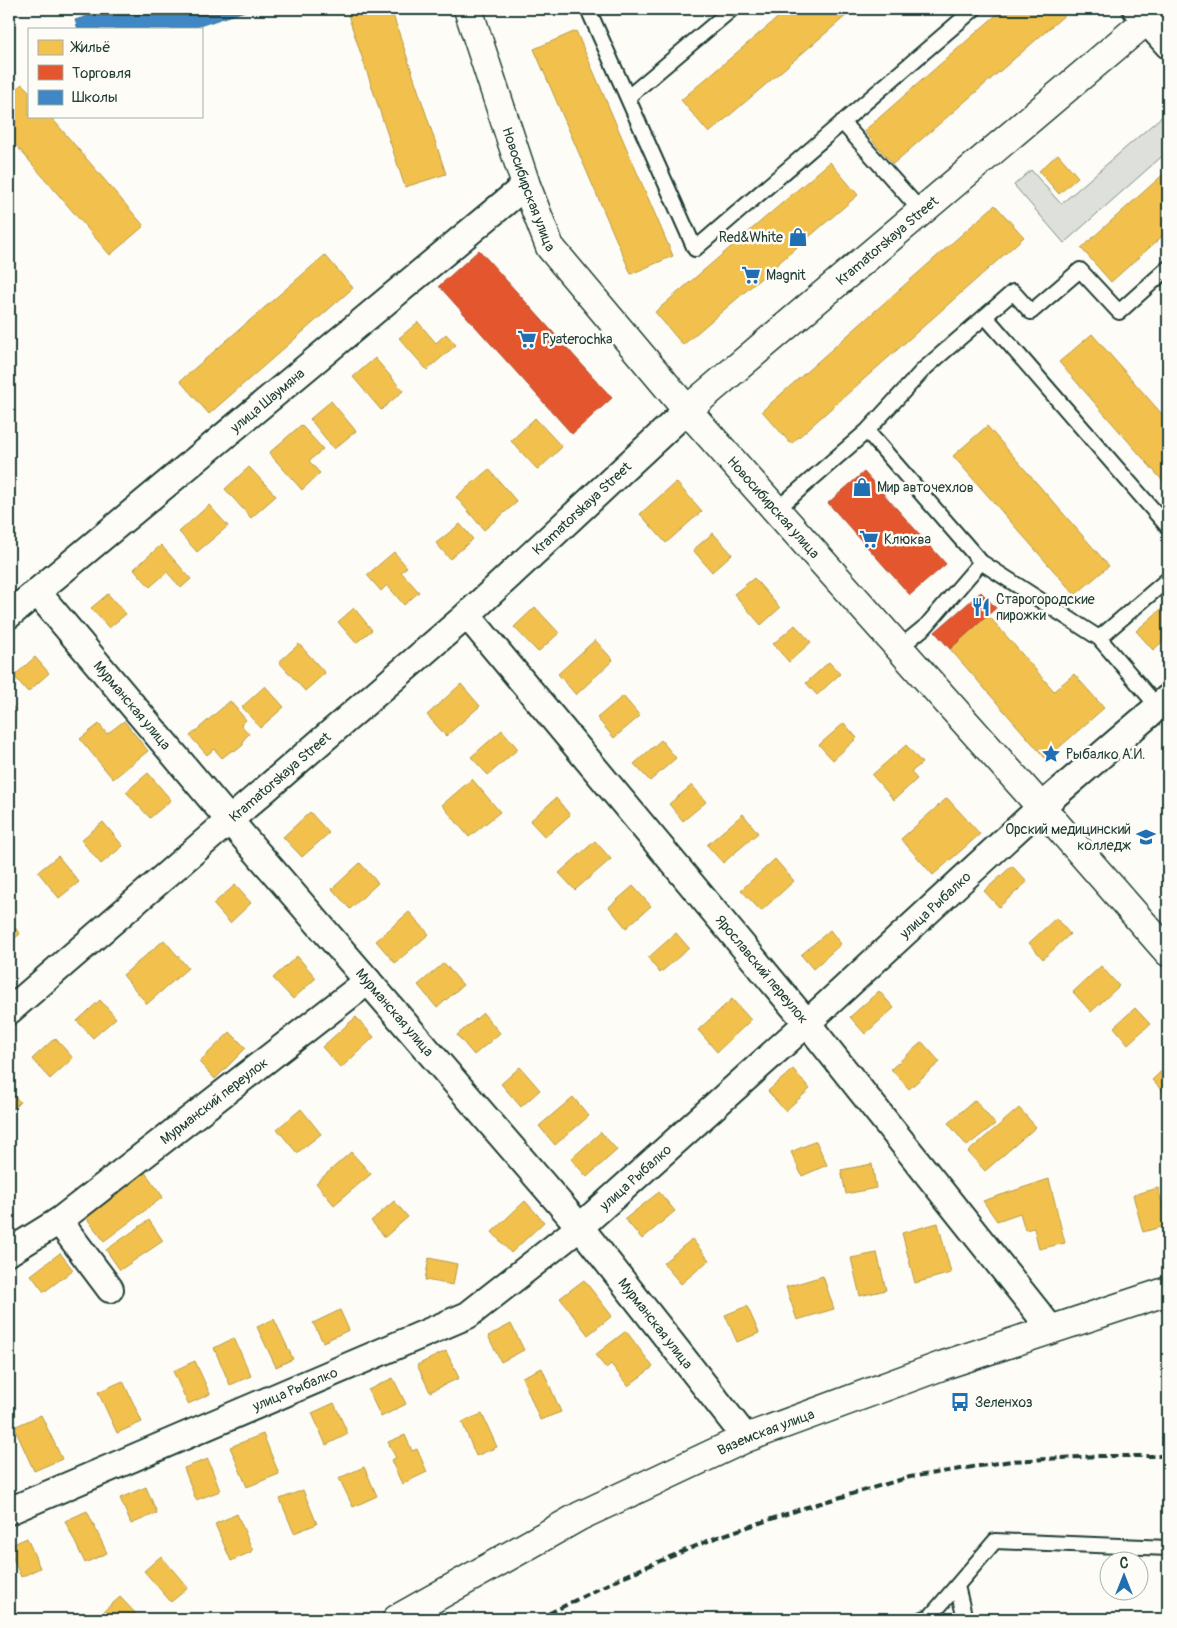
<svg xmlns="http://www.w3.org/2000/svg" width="1177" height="1628" font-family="Pangolin,sans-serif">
	<rect width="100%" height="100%" fill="#fdfcf7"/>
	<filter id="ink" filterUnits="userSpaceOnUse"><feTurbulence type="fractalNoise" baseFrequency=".02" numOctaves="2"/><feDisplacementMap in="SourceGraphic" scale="10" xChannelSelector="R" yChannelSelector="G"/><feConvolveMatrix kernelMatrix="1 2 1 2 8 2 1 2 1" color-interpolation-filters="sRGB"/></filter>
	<g filter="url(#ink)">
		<path fill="#dde0db" stroke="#7e8e88" d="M1168,111V151L1064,243L1014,185L1031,170L1061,204Z"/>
		<path fill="#f2c14e" stroke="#b39946" d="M346,9H391L446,174L405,187Z
			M788,9H854L709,133L681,100Z
			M1003,9H1063L1067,13L893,164L864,131Z
			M576,31L673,256L631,274L534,49Z
			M22,84L29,91V116H50L144,226L110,255L9,137V95Z
			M1058,154L1078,177L1059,194L1039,171Z
			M830,162L858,195L683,345L655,312Z
			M1168,170V231L1111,282L1081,248Z
			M995,205L1024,237L791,444L762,411Z
			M325,255L353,288L209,414L180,381Z
			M418,322L436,343L446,334L456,345L427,370L399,338Z
			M1092,334L1168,421V487L1059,362Z
			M375,358L403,391L381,410L353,377Z
			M331,401L356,431L334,449L310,419Z
			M535,418L562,447L538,470L511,441Z
			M301,425L323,449L309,461L320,473L302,490L269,453Z
			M987,426L1109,566L1075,595L953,456Z
			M249,467L276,496L251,518L225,489Z
			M489,469L517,502L484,530L456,497Z
			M676,482L702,511L666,543L640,514Z
			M209,505L228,526L197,552L179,532Z
			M460,524L473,539L450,559L436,543Z
			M713,533L732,554L712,572L693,550Z
			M161,545L191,579L181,588L167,572L150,587L134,569Z
			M394,552L407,567L401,572L419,592L404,605L387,585L381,591L367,575Z
			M754,578L780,608L761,625L734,594Z
			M108,594L126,614L109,628L91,608Z
			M1168,603V637L1153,650L1136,631Z
			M535,607L559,633L538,652L514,627Z
			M354,608L372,630L356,643L338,622Z
			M988,615L1054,691L1074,674L1104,708L1046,759L950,649Z
			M795,625L811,642L789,662L773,644Z
			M595,640L613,660L576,695L558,674Z
			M299,644L325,673L305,691L279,662Z
			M35,657L49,673L28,692L14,676Z
			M829,662L840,674L817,695L806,683Z
			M461,684L480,706L446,736L427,715Z
			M265,686L284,707L260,728L242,707Z
			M623,696L640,716L614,738L597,718Z
			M230,701L246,720L241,725L249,734L244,739L243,745L237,750L231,751L222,758L214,749L207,755L190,736Z
			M9,702L15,709L9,715Z
			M124,721L148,751L113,779L80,739L99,724L107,734Z
			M844,723L857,738L833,760L819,745Z
			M502,730L518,749L488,775L471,757Z
			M661,740L676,758L650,781L634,764Z
			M906,745L922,763L911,772L917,779L894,800L872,775Z
			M148,773L171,800L150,818L126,792Z
			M472,779L500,812L469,837L442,805Z
			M692,785L706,802L683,821L669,804Z
			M556,798L570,815L545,837L530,821Z
			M947,798L980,834L933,875L901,839Z
			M310,812L329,833L302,857L283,837Z
			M743,814L758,833L723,863L707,845Z
			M103,822L123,846L101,864L81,840Z
			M595,841L611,859L575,890L559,873Z
			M58,856L79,882L59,898L38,872Z
			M775,859L794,881L761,911L741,890Z
			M360,863L378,883L350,909L332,889Z
			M1012,866L1027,882L999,907L984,891Z
			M235,885L251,903L230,923L213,904Z
			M633,886L651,906L626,928L609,907Z
			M409,912L429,934L395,963L376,941Z
			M1056,918L1070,934L1043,959L1029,943Z
			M9,920L20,934L9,943Z
			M830,930L841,944L813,969L801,955Z
			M676,933L689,948L660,973L648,958Z
			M164,940L188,968L147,1004L123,975Z
			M297,956L316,978L293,999L273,978Z
			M444,963L463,985L437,1008L418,985Z
			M1101,966L1119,986L1091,1012L1073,992Z
			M879,991L894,1008L865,1034L850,1017Z
			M732,999L751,1020L717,1052L698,1030Z
			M100,1000L116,1018L93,1038L77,1021Z
			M1135,1008L1150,1024L1128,1044L1114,1027Z
			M483,1013L500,1033L474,1055L457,1035Z
			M356,1017L374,1037L341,1068L322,1047Z
			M230,1032L246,1048L215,1079L199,1062Z
			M55,1038L73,1058L50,1079L32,1059Z
			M922,1042L940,1062L909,1089L891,1069Z
			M1168,1065V1094L1167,1096L1152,1080Z
			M520,1067L540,1090L521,1107L501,1084Z
			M793,1069L810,1089L785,1111L768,1091Z
			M9,1090L20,1102L9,1113Z
			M573,1097L589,1116L555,1145L539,1126Z
			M975,1100L995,1124L967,1146L948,1123Z
			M1019,1108L1036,1127L985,1171L968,1152Z
			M301,1109L321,1134L297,1153L277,1129Z
			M601,1132L617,1150L587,1177L571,1159Z
			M816,1141L827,1165L802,1176L791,1152Z
			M351,1152L371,1174L334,1205L316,1183Z
			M872,1164L876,1188L846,1194L841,1170Z
			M144,1171L163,1197L104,1241L84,1215Z
			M1049,1179L1065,1243L1039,1249L1034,1228L1025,1230L1020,1213L997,1221L983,1201Z
			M1158,1188L1168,1225L1143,1232L1133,1195Z
			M659,1192L675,1211L642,1239L625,1219Z
			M394,1201L408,1217L385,1237L371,1221Z
			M525,1201L544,1222L511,1253L492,1232Z
			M149,1220L163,1241L120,1270L106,1250Z
			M938,1223L951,1273L915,1283L902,1233Z
			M692,1239L709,1260L681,1284L663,1263Z
			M60,1253L73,1270L44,1292L31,1275Z
			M877,1253L886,1290L860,1296L851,1258Z
			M429,1258L457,1264L453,1285L425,1280Z
			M823,1276L834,1309L797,1320L786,1287Z
			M584,1280L612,1316L588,1335L560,1298Z
			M747,1306L759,1333L737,1342L725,1315Z
			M340,1310L349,1330L323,1342L313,1323Z
			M274,1319L293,1359L276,1367L257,1327Z
			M511,1324L524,1350L501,1362L488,1336Z
			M626,1331L653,1367L628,1386L611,1364L606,1368L595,1355Z
			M234,1338L251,1376L230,1385L214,1348Z
			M446,1351L459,1378L430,1392L417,1365Z
			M195,1361L210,1394L188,1404L173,1371Z
			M542,1368L561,1412L540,1420L522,1377Z
			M393,1378L406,1404L381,1417L368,1390Z
			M123,1381L142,1422L117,1433L98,1392Z
			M334,1403L348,1434L326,1445L312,1413Z
			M482,1414L497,1447L476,1456L462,1422Z
			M41,1415L62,1459L34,1471L14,1427Z
			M263,1434L279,1474L247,1487L230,1447Z
			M405,1435L412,1451L417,1449L427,1472L402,1484L391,1460L396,1458L388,1442Z
			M208,1459L220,1491L196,1500L184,1468Z
			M364,1467L377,1496L353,1507L339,1478Z
			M146,1487L157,1513L131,1524L120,1498Z
			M303,1490L317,1524L294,1533L280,1499Z
			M87,1511L107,1553L85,1563L65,1521Z
			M237,1514L253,1551L231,1561L215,1524Z
			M27,1538L40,1568L21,1577L9,1549V1546Z
			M161,1556L188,1588L171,1602L144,1571Z
			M120,1597L141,1619H112L104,1611Z"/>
		<path fill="#e4572e" stroke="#a94f30" d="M479,250L612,398L572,434L439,286Z
			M864,472L946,564L910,595L828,503Z
			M981,592L996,608L950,649L935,632Z"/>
		<path fill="#3f88c5" stroke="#35729a" d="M111,9H251L190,29H78L75,20Z"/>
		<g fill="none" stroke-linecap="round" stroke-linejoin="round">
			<g stroke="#1f3d34" stroke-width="18">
				<path id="lane" d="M588,9L695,249L974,9
					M628,97L732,9
					M842,122L921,211
					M985,316L1168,527
					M867,431L981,562L1099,638L1168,579
					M776,510L867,431L924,369L1013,292L1031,312L1080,270L1119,312L1168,268
					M1099,638L1158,707
					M899,648L926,626L981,562
					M957,1586L965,1619
					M923,1619L930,1617L995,1541L1168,1548"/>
			</g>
			<g stroke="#1f3d34" stroke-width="30">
				<g id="street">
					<path d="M1136,9L1168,45"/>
					<path id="s1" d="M37,592L230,821L580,1227L746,1438"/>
					<path id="s2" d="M9,615L526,185"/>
					<path id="s3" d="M467,615L807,1023L1051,1329"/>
					<path id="s4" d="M9,1011L467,615L687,410"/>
					<path d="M59,1221L110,1289"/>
					<path id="s5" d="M9,1252L59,1221L368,981"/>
					<path id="s6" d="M9,1511L468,1315L580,1227L807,1023L1041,807L1168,698"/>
				</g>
			</g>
			<g stroke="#1f3d34" stroke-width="31">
				<g id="secondary">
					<path id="s7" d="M468,9L526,185L550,247L687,410L1041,807L1168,952"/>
					<path id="s8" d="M687,410L1160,9"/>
					<path id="s9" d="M397,1619L580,1516L746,1438L944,1365L1168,1291"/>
				</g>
			</g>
			<use href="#lane" stroke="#fdfcf7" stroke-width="14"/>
			<use href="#street" stroke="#fdfcf7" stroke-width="26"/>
			<use href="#secondary" stroke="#fdfcf7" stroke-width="28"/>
			<path stroke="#1f3d34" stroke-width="4" stroke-dasharray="8 4" stroke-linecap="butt" d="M538,1619L622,1577L715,1538L807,1507L910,1477L1011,1461L1097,1456H1168"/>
		</g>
	</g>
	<defs>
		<g id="shop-bare" transform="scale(1.5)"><path d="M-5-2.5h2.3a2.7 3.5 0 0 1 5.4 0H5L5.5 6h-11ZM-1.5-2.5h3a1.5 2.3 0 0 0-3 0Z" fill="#1f6fb2" stroke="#fdfcf7" stroke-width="2.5" paint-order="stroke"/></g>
		<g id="supermarket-bare" transform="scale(1.5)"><path d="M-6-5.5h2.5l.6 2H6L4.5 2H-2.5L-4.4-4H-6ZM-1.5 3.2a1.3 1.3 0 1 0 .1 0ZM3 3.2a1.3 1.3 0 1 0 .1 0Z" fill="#1f6fb2" stroke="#fdfcf7" stroke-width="2.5" paint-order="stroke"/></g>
		<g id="restaurant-bare" transform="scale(1.5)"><path d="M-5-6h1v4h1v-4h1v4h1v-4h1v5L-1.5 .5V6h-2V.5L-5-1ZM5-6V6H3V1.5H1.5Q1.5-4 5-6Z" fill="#1f6fb2" stroke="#fdfcf7" stroke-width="2.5" paint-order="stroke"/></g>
		<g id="sight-bare" transform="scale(1.5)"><path d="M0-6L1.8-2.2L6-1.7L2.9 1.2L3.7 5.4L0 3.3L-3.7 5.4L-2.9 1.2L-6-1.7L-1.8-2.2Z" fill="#1f6fb2" stroke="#fdfcf7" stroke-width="2.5" paint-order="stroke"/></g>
		<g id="university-bare" transform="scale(1.5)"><path d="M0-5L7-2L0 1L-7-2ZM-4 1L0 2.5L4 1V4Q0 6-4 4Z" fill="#1f6fb2" stroke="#fdfcf7" stroke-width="2.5" paint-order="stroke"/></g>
		<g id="bus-bare" transform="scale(1.5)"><path d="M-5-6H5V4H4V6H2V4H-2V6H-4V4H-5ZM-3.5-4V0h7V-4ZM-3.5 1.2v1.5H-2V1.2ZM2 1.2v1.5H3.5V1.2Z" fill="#1f6fb2" stroke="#fdfcf7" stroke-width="2.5" paint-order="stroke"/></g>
	</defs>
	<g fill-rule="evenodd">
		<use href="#shop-bare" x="798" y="237"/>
		<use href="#supermarket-bare" x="751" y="275"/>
		<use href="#supermarket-bare" x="527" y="339"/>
		<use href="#shop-bare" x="862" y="487"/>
		<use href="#supermarket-bare" x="869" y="539"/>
		<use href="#restaurant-bare" x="981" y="607"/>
		<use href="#sight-bare" x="1051" y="754"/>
		<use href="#university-bare" x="1146" y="837"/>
		<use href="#bus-bare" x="960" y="1402"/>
	</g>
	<g text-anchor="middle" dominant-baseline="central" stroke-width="5" stroke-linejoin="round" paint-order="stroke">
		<g font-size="14" fill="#1f3d34" stroke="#fdfcf7">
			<text stroke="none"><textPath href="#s7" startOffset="190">Новосибирская улица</textPath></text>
			<text stroke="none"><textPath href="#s8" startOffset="262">Kramatorskaya Street</textPath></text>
			<text stroke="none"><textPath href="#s2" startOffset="336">улица Шаумяна</textPath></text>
			<text stroke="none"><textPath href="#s4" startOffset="762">Kramatorskaya Street</textPath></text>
			<text stroke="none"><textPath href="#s7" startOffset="595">Новосибирская улица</textPath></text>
			<text stroke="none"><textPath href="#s1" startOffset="148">Мурманская улица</textPath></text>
			<text stroke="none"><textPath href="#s4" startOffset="358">Kramatorskaya Street</textPath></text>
			<text stroke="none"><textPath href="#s6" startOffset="1121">улица Рыбалко</textPath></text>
			<text stroke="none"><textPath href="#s3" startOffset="461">Ярославский переулок</textPath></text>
			<text stroke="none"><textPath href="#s1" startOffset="552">Мурманская улица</textPath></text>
			<text stroke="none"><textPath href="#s5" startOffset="255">Мурманский переулок</textPath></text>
			<text stroke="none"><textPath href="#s6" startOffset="716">улица Рыбалко</textPath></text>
			<text stroke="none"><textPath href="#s1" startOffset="958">Мурманская улица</textPath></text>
			<text stroke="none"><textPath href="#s6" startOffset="311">улица Рыбалко</textPath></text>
			<text stroke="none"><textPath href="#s9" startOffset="414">Вяземская улица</textPath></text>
		</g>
		<g font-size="14" fill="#1f3d34" stroke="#fdfcf7" text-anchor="start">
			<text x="783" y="237" text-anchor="end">Red&amp;White</text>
			<text x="766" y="275">Magnit</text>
			<text x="542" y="339">Pyaterochka</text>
			<text x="877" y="487">Мир авточехлов</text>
			<text x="884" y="539">Клюква</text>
			<text x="996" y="599">Старогородские<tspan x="996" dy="16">пирожки</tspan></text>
			<text x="1066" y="754">Рыбалко А.И.</text>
			<text x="1131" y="829" text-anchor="end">Орский медицинский<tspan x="1131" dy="16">колледж</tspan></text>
			<text x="975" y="1402">Зеленхоз</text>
		</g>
	</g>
	<rect width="1177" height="1628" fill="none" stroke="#fdfcf7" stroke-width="30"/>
	<rect x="15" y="15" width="1147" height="1598" fill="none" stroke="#1f3d34" stroke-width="2" filter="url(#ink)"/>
	<rect x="28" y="28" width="175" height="90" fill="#fdfcf7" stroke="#a4b0a9"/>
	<rect x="38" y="40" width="25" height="15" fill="#f2c14e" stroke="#a4b0a9"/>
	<text x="72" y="52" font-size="15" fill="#1f3d34">Жильё</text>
	<rect x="38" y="65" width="25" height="15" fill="#e4572e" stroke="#a4b0a9"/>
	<text x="72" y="78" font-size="15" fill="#1f3d34">Торговля</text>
	<rect x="38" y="90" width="25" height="15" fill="#3f88c5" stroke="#a4b0a9"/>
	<text x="72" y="102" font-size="15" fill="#1f3d34">Школы</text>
	<g transform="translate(1124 1576)"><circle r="24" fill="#fdfcf7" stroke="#a4b0a9"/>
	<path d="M0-4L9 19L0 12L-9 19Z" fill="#1f6fb2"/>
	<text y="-8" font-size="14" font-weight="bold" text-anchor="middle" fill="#1f3d34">С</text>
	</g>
</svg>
